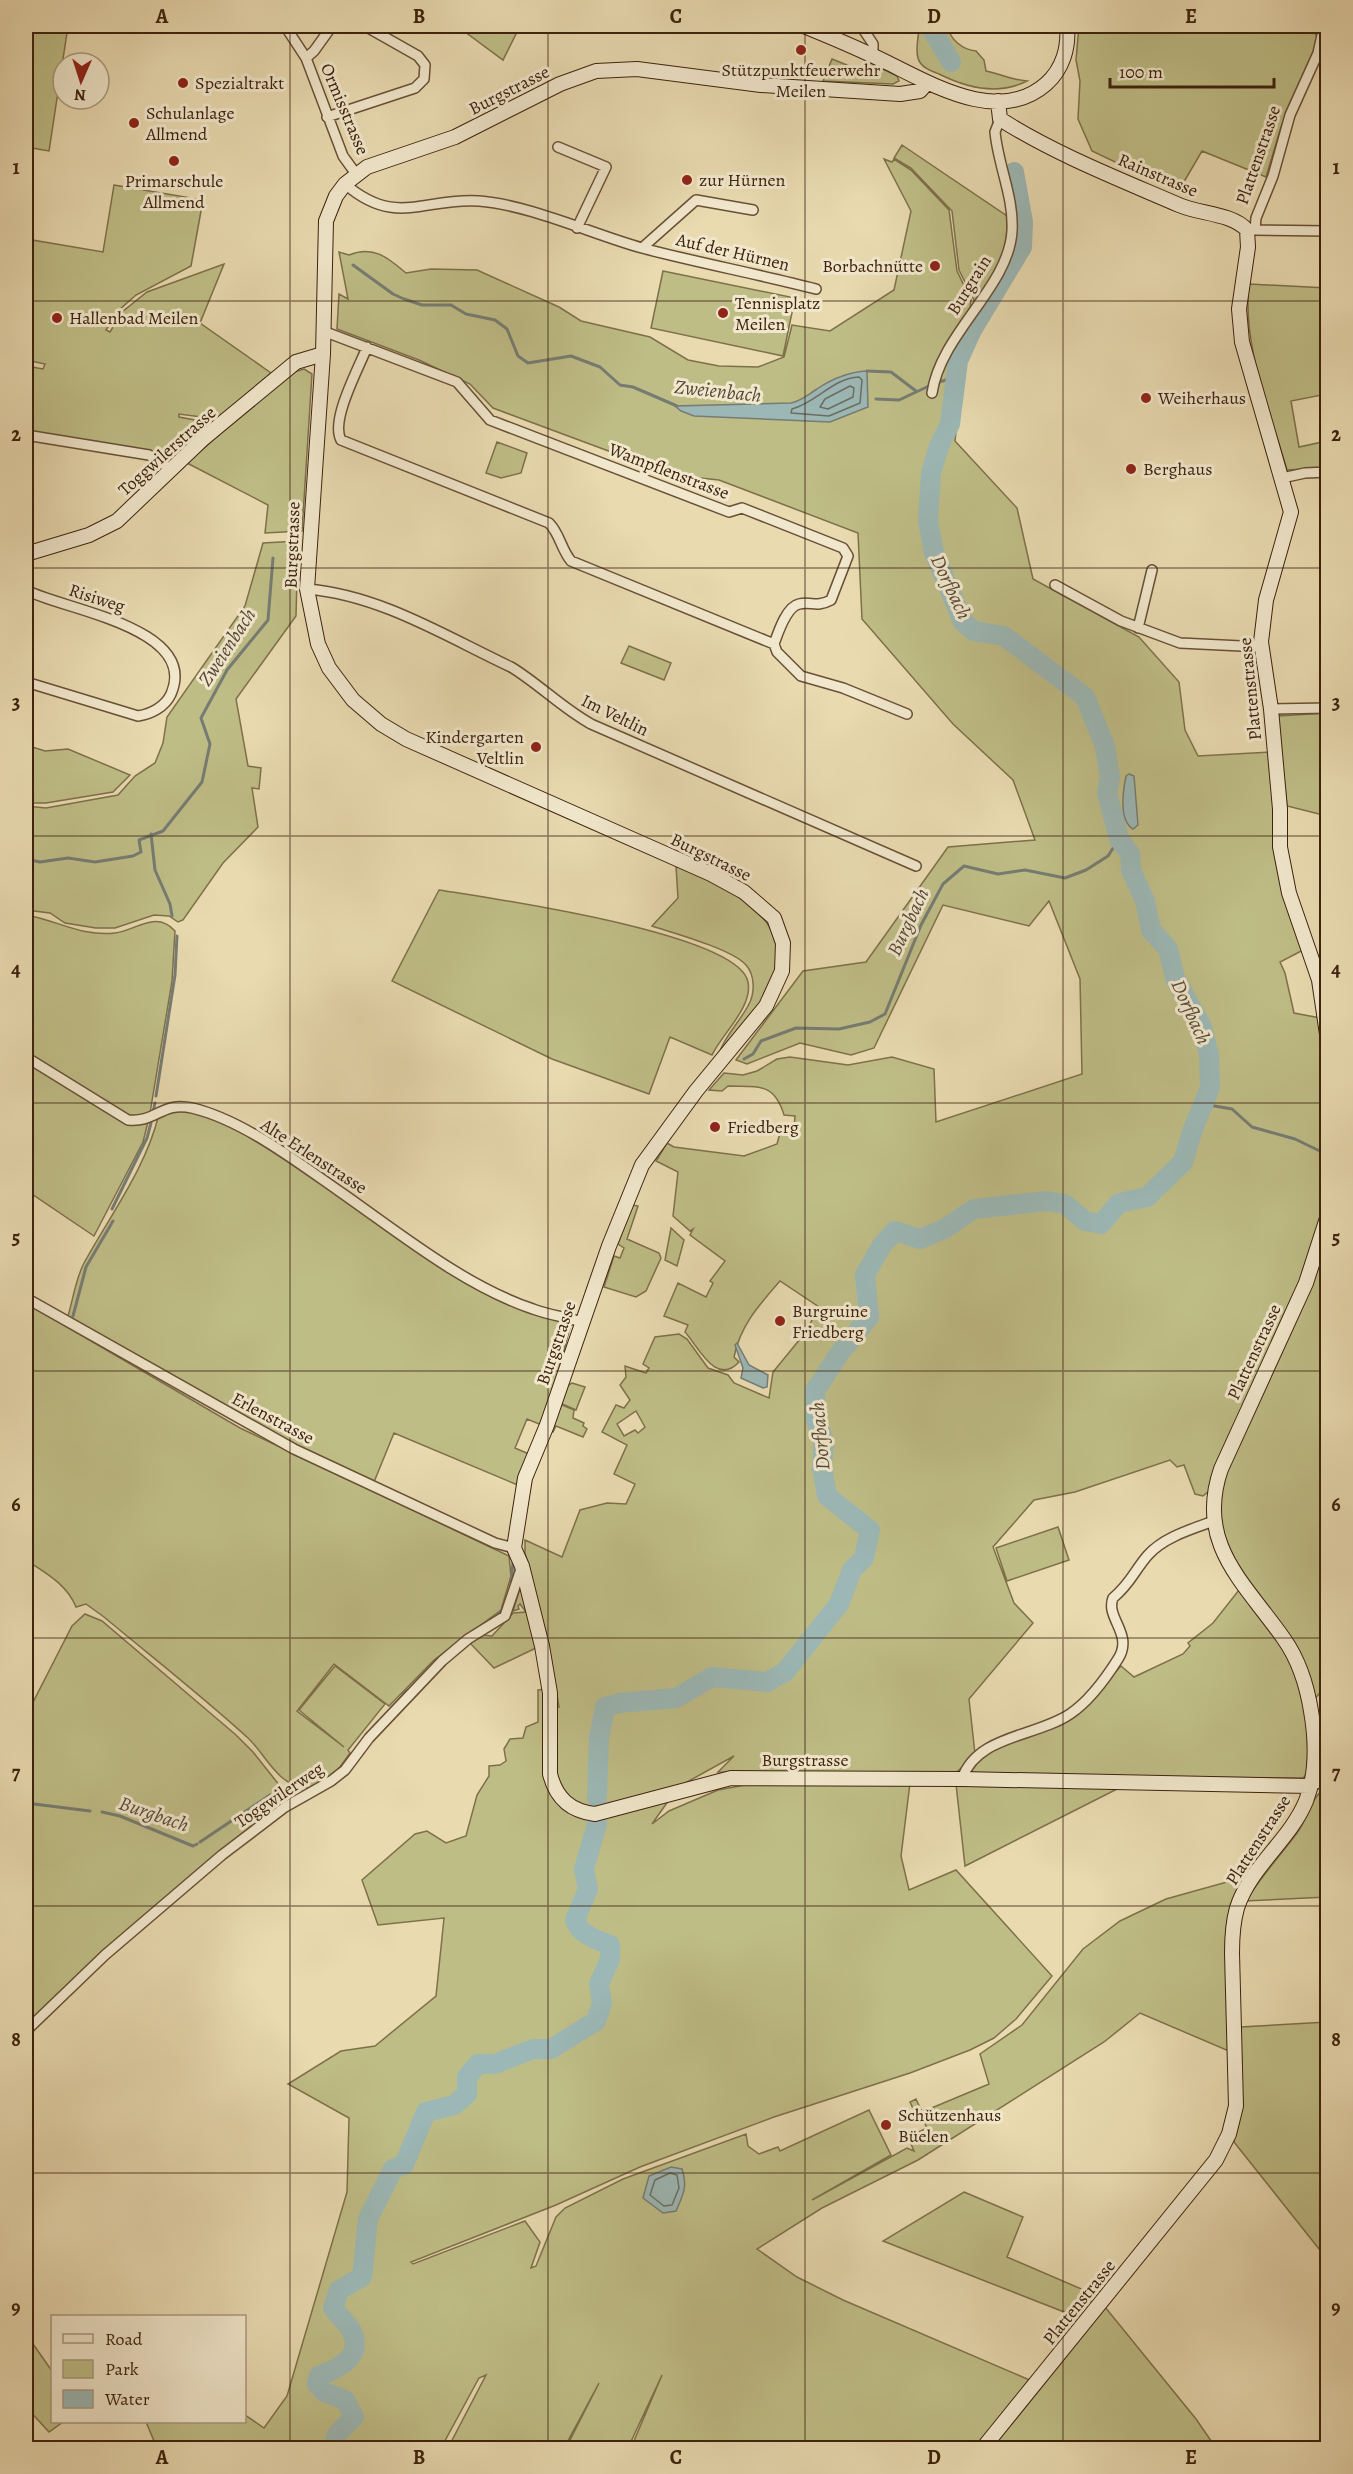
<svg xmlns="http://www.w3.org/2000/svg" width="1353" height="2474" font-family="Alegreya,serif">
	<rect width="100%" height="100%" fill="#e9dab0"/>
	<filter id="stains"><feTurbulence type="fractalNoise" baseFrequency=".00333" numOctaves="4"/><feColorMatrix values="0 0 0 0 .2 0 0 0 0 .09 0 0 0 0 .02 0 0 0 .5 -.17"/></filter>
	<radialGradient id="worn" r=".72"><stop offset=".6" stop-color="#630" stop-opacity="0"/><stop offset="1" stop-color="#630" stop-opacity=".3"/></radialGradient>
	<path fill="#bfbd86" stroke="#7e704a" stroke-width="1.5" fill-rule="evenodd" d="M26,26H68L49,151L26,147Z
		M457,26H501L516,34L503,60Z
		M919,26H948C949,39 963,50 976,51L984,60L986,71C1001,74 1011,80 1027,81C998,96 967,88 939,74C931,71 920,67 918,58C915,49 919,35 919,26Z
		M1079,26H1313L1311,29L1317,36V43L1281,127L1266,177L1202,151L1178,192L1092,151L1078,119L1080,81L1076,60Z
		M832,59L864,72L869,62L897,76L899,81L893,84L823,81Z
		M902,145L1007,216C1009,248 997,280 975,302L959,270L952,211L911,168L894,158Z
		M884,159L892,162L894,159L911,170L949,210L957,271L971,300L955,441L1017,508L1033,579L1139,637L1179,682L1185,730L1198,756L1271,752L1275,799L1305,949L1280,962L1285,973L1294,1013L1320,1018L1328,1081L1327,1195L1303,1277L1209,1491L1203,1496L1195,1494L1184,1465L1177,1467L1170,1460L1075,1492L1034,1500L993,1547L1014,1603L1033,1623L969,1699L975,1754L958,1771L948,1776L718,1772L734,1756L678,1787L652,1824L669,1811L718,1790L756,1783H910L901,1856L909,1890L956,1870L1052,1976L1016,2019L994,2038L970,2050L910,2073L774,2117L640,2167L556,2205L411,2262L413,2264L525,2221L540,2242L531,2268L536,2266L556,2217L565,2208L623,2179L746,2134L748,2146L759,2154L778,2147L780,2151L869,2110L891,2155L812,2200L907,2148L914,2151L908,2137L927,2128L921,2116L917,2117L910,2102L916,2099L922,2112L989,2084L980,2054L1022,2025L1083,1949L1120,1921L1166,1899L1234,1880L1239,1882L1240,1887L1231,2052L1140,2013L1104,2042L918,2160L822,2208L757,2249L797,2277L843,2300L1032,2381L977,2448H631L662,2375L628,2448H566L599,2383L564,2448H448L486,2375L479,2378L441,2448H157L146,2422H244L245,2415L264,2428L287,2396L347,2192L349,2118L288,2084L341,2051L375,2046L436,1996L444,1918L378,1925L362,1880L415,1834L427,1831L446,1843L466,1836L477,1795L489,1776V1766L500,1765L506,1761L504,1749L510,1739L523,1738L526,1727L538,1722V1690L545,1689L549,1708L559,1707L549,1645L525,1553V1540L562,1557L580,1510L607,1503L626,1504L635,1484L614,1474L627,1445L602,1432L616,1405L624,1408L630,1400L620,1385L626,1377L625,1366L646,1373L649,1368L643,1364L655,1337L679,1334L687,1339L708,1368L728,1375L734,1383L769,1398L773,1372L805,1333L819,1307L780,1281C759,1305 740,1326 734,1357L739,1362C716,1387 698,1346 685,1332L688,1325L664,1316L678,1283L706,1297L713,1283L710,1281L725,1261L690,1235L693,1229L690,1231L673,1216L678,1172L656,1161L667,1143L674,1147L744,1156L777,1144L781,1129L794,1128L795,1116L784,1115C774,1082 758,1087 728,1086L722,1091L709,1090L724,1073L743,1075L757,1071L777,1059L790,1057L848,1065L892,1057L934,1069L936,1122L1082,1074L1080,979L1049,901L1029,926L943,905L874,1048L851,1055L800,1043L747,1064L736,1060L803,971L866,962L948,847L1035,840L1013,780L953,724L862,619L858,533L719,480L673,475L493,408L470,384L419,360L337,329L339,294L348,299L339,252L349,255C374,245 388,258 406,273L431,269L477,270L559,307L581,321L650,337L688,360L719,366L758,367L784,357L792,325L830,331L894,290L911,211ZM636,1411L645,1427L638,1433L635,1430L624,1436L617,1424Z
		M114,185L203,200L191,266L136,295L119,310L106,330L110,332L122,312L147,292L224,264L200,323L271,373L217,419L179,414V417L212,423L191,442L175,437L174,446L169,449L176,456L172,460L157,453L26,431V366L43,369L45,364L26,360V239L103,252Z
		M663,271L795,298L783,356L651,328Z
		M1249,284L1327,288V394L1291,401L1299,447L1327,441V468L1287,470C1270,410 1242,346 1249,284Z
		M304,369L312,374L302,531L265,533L268,505L187,463L279,382L291,373Z
		M497,442L527,453L521,473L501,478L486,473Z
		M298,541L296,616L236,699L248,766L261,768L259,789L252,788L258,827L223,863L183,920L178,922L169,916L154,915L115,928H96L65,923L50,913L26,910V806L46,808L118,795L135,776L155,763L163,743L167,717L245,606L263,543Z
		M629,646L671,663L664,680L621,663Z
		M1327,713V816L1287,806L1278,716Z
		M26,745L45,751L68,749L130,775L113,792L46,803H26Z
		M676,866C728,889 804,918 768,990C756,1014 735,1035 718,1056C724,1036 740,1022 749,1004C755,993 755,975 746,965C732,949 673,933 652,926L678,898Z
		M439,890C489,898 739,933 748,982C753,1007 722,1034 712,1055L670,1037L649,1094L552,1059L392,981Z
		M26,915C56,920 82,937 115,933C137,930 156,910 175,931L172,981L150,1113L128,1118L26,1055Z
		M26,1059L127,1121L143,1124L148,1122L143,1142L94,1236L26,1190Z
		M189,1110L226,1123L266,1146L377,1222L531,1312L571,1324L546,1418L539,1424L527,1419L515,1448L529,1454L520,1486L394,1433L374,1482L293,1444L68,1316C73,1299 76,1278 84,1263C111,1214 146,1168 159,1114Z
		M632,1205L638,1206L627,1239L659,1253L661,1258L646,1291L636,1297L604,1287L614,1256L620,1258L624,1248L618,1244Z
		M671,1228L684,1240L677,1266L665,1260Z
		M1327,1234L1328,1683L1314,1700L1227,1552L1218,1501L1224,1473Z
		M26,1303L240,1428L509,1556L511,1576L501,1610L434,1660L389,1706L334,1664L297,1711L344,1747L299,1710L335,1666L385,1704L348,1750L350,1753C340,1767 327,1789 306,1788C278,1786 266,1755 248,1738C202,1696 152,1657 104,1617L86,1604L76,1607C67,1584 45,1573 26,1560Z
		M572,1383L585,1387L576,1410L560,1403L567,1386Z
		M560,1404L574,1410L573,1418L584,1423L583,1426L587,1429L583,1437L556,1426L553,1432H550Z
		M1058,1527L1069,1560L1007,1581L996,1548Z
		M521,1585L538,1647L494,1668L469,1642L482,1635L492,1636L513,1613L526,1612L520,1604L518,1606L519,1609L513,1611Z
		M1239,1590C1248,1597 1255,1609 1263,1618C1301,1666 1311,1713 1307,1773L1303,1778L974,1776L972,1772L973,1763L1000,1745L1074,1716L1121,1666L1134,1677L1183,1654L1190,1646L1188,1643L1213,1623Z
		M85,1614L102,1621L236,1735L253,1752L280,1786L296,1795L228,1845L26,2027V1716L72,1626Z
		M956,1784L1123,1786L965,1866Z
		M1327,1787V1897L1246,1901C1261,1876 1280,1856 1297,1833C1309,1817 1310,1797 1327,1787Z
		M1327,2022V2259L1234,2142L1242,2095L1241,2027Z
		M964,2192L1023,2217L1007,2257L1100,2297L1082,2319L883,2241Z
		M1105,2307L1196,2419L1216,2448H989Z
		M26,2334L52,2371V2422H63L49,2432L26,2407Z"/>
	<path fill="#9cb8b6" stroke="#767c73" stroke-width="1.5" d="M867,371L868,407L830,422L694,416L681,411L675,406L791,403C803,400 807,395 817,389C833,378 848,372 867,371Z
		M1129,774L1134,776L1138,825L1133,829C1118,820 1123,791 1126,776Z
		M737,1343L749,1365L768,1375L767,1387L763,1388L741,1378L743,1368L735,1345Z
		M671,2167L682,2169C688,2186 683,2195 676,2211L663,2213L643,2198L649,2176Z"/>
	<g fill="none" stroke-linecap="round" stroke-linejoin="round">
		<path stroke="#6c6d62" stroke-width="1.5" d="M859,377L862,380L860,403L829,416L791,413L792,409C816,403 833,378 859,377Z
			M850,386L854,388L853,397L828,409L820,407L825,399Z
			M670,2173L677,2175L679,2188L672,2205L664,2206L650,2195L655,2180Z"/>
		<path stroke="#767c73" stroke-width="3" d="M353,265L393,294L404,299L422,305H451L466,314L495,320L507,329L518,356L528,363L571,356L600,367L620,385L633,387L677,406
			M867,371L891,372L916,391
			M939,382L956,377
			M876,399L899,400L929,386
			M151,834L155,870L170,904L172,916
			M26,859L40,862L68,858L95,862L133,856L141,852L139,840L163,831L202,782L210,744L201,718L227,670L268,620L273,558
			M744,1059L753,1054L761,1041L796,1028L839,1029L870,1022L885,1014L921,925L943,884L964,866L998,874L1025,870L1065,878L1086,870L1108,856L1119,839
			M156,1096L175,975L177,936
			M1203,1104L1232,1109L1252,1127L1295,1139L1328,1155
			M153,1112L155,1103
			M112,1209L147,1138L151,1123
			M73,1316L86,1267L113,1221
			M511,1585L513,1562
			M494,1618L504,1608
			M399,1700L407,1690
			M26,1803L90,1811
			M102,1812L120,1816L193,1846L197,1844
			M200,1842L270,1795"/>
		<path stroke="#9cb8b6" stroke-width="20" d="M930,26L951,62
			M597,1798L599,1738L605,1707L619,1703L676,1698L712,1677L767,1682L785,1672L839,1604L852,1570L864,1558L870,1530L827,1496L822,1467L824,1441L816,1421L815,1391L839,1354L869,1317L865,1275L882,1245L895,1231L920,1239L944,1229L974,1209L1047,1201L1065,1204L1085,1221L1101,1224L1119,1203L1147,1197L1183,1162L1193,1129L1210,1088L1209,1055L1202,1027L1175,978L1168,949L1151,930L1145,901L1131,870L1130,854L1119,839L1107,793L1110,778L1105,746L1085,697L1004,636L974,631L963,622L934,553L928,520L931,473L939,446L950,424L958,361L972,330L1022,247L1023,222L1014,172
			M334,2448L337,2434L354,2417L345,2400L324,2392L317,2384L319,2376C338,2369 365,2356 351,2330C347,2323 339,2316 333,2308L339,2290L362,2277L368,2219L393,2169L404,2165L426,2112L454,2105L467,2094V2077L478,2064H495L533,2049H551L596,2021L602,2003L599,1984L610,1959V1945C597,1940 580,1935 575,1920L588,1889L584,1869L597,1824"/>
		<g stroke="#685036" stroke-width="12">
			<path id="street" d="M285,26L306,58L343,156L356,174
				M861,26L873,44V56
				M306,58L314,51L332,26
				M327,117L415,88L424,79L425,65L418,56L365,26
				M558,147L606,167L577,228
				M345,184C396,228 424,197 479,201C530,205 592,234 642,248C699,263 758,274 816,289
				M1252,230L1328,231
				M1255,230L1256,218L1273,176L1290,115L1318,53L1324,26
				M642,248L696,200L753,210
				M323,331L457,382L490,420L729,512L742,508L843,548L848,556L831,600C816,608 812,601 799,604C786,607 778,633 774,644L777,652L801,676L843,688L907,714
				M367,347C359,368 330,420 341,440L549,523C560,534 561,549 571,561L774,644
				M932,393C941,333 1009,287 1012,231C1014,197 998,165 995,132L1000,119
				M26,435L149,455L172,470
				M1282,478L1305,473L1328,472
				M1055,585L1121,621L1180,643L1262,647
				M307,589C380,595 445,636 511,667C539,684 562,708 591,724L916,866
				M26,590C60,609 200,627 171,694C165,707 151,714 138,716L26,682
				M1138,628L1152,570
				M1271,709L1328,708
				M26,1057L128,1120C156,1123 162,1101 192,1108C243,1120 297,1162 339,1191C398,1232 464,1286 533,1309C549,1315 566,1317 582,1322
				M26,1298L294,1449L495,1543L514,1548
				M962,1779C977,1735 1036,1737 1070,1714C1088,1702 1106,1678 1118,1659C1134,1634 1105,1618 1113,1598C1131,1583 1134,1571 1148,1555C1164,1537 1192,1529 1214,1521
				M1310,1786L1328,1780
				M26,2031L105,1955L222,1855L285,1807L331,1781L345,1770L369,1738L442,1661L468,1639L505,1616L521,1569"/>
		</g>
		<g stroke="#3d220e" stroke-width="16">
			<path id="secondary" d="M804,26C831,37 857,48 884,61C930,83 998,126 1046,84C1063,69 1069,47 1067,26
				M927,83L920,91L900,94L761,85L637,69L596,71L560,84L455,137L367,167L345,184L336,196L326,221L323,354L307,589L318,644L329,668L353,700L381,724L406,739L711,874L744,892L774,918L783,943L782,971L766,1006L696,1091L642,1165L609,1246L547,1425L525,1478L514,1548L522,1566L542,1646L550,1693V1774C556,1798 570,1811 595,1814L731,1778L962,1779L1310,1786
				M998,101L1000,119C1055,154 1119,179 1179,205C1199,214 1232,213 1247,230L1248,247L1239,309L1242,342L1291,512L1266,600L1261,642L1271,709L1280,809V847L1289,893L1319,980L1328,1041
				M26,554L89,535L117,521L204,438L296,362L323,354
				M983,2448L1216,2160L1229,2134L1236,2106L1232,1953C1232,1937 1233,1922 1237,1908C1250,1867 1290,1840 1306,1801C1317,1773 1316,1740 1311,1711C1307,1686 1298,1659 1284,1639C1245,1583 1195,1544 1221,1469L1306,1283L1328,1215"/>
		</g>
		<use href="#street" stroke="#f1e7cc" stroke-width="9"/>
		<use href="#secondary" stroke="#f1e7cc" stroke-width="14"/>
	</g>
	<path fill="none" stroke="#3d220e" stroke-width="1.5" stroke-opacity="0.55" d="M290,26V2448M548,26V2448M805,26V2448M1063,26V2448M26,301H1328M26,568H1328M26,836H1328M26,1103H1328M26,1371H1328M26,1638H1328M26,1906H1328M26,2173H1328"/>
	<g fill="#8f2418" stroke="#f1e7cc" stroke-width="2">
		<circle cx="801" cy="50" r="6"/>
		<circle cx="183" cy="83" r="6"/>
		<circle cx="134" cy="123" r="6"/>
		<circle cx="174" cy="161" r="6"/>
		<circle cx="687" cy="180" r="6"/>
		<circle cx="935" cy="266" r="6"/>
		<circle cx="723" cy="313" r="6"/>
		<circle cx="57" cy="318" r="6"/>
		<circle cx="1146" cy="398" r="6"/>
		<circle cx="1131" cy="469" r="6"/>
		<circle cx="536" cy="747" r="6"/>
		<circle cx="715" cy="1127" r="6"/>
		<circle cx="780" cy="1321" r="6"/>
		<circle cx="886" cy="2125" r="6"/>
	</g>
	<g text-anchor="middle" dominant-baseline="central" stroke-width="6" stroke-linejoin="round" paint-order="stroke">
		<g font-size="18" fill="#3d220e" stroke="#f1e7cc" text-anchor="start">
			<text x="801" y="70" text-anchor="middle">Stützpunktfeuerwehr<tspan x="801" dy="21">Meilen</tspan></text>
			<text x="195" y="83">Spezialtrakt</text>
			<text x="146" y="113">Schulanlage<tspan x="146" dy="21">Allmend</tspan></text>
			<text x="699" y="180">zur Hürnen</text>
			<text x="174" y="181" text-anchor="middle">Primarschule<tspan x="174" dy="21">Allmend</tspan></text>
			<text x="923" y="266" text-anchor="end">Borbachnütte</text>
			<text x="735" y="303">Tennisplatz<tspan x="735" dy="21">Meilen</tspan></text>
			<text x="69" y="318">Hallenbad Meilen</text>
			<text x="1158" y="398">Weiherhaus</text>
			<text x="1143" y="469">Berghaus</text>
			<text x="524" y="737" text-anchor="end">Kindergarten<tspan x="524" dy="21">Veltlin</tspan></text>
			<text x="727" y="1127">Friedberg</text>
			<text x="792" y="1311">Burgruine<tspan x="792" dy="21">Friedberg</tspan></text>
			<text x="898" y="2115">Schützenhaus<tspan x="898" dy="21">Büelen</tspan></text>
		</g>
		<g font-size="18" fill="#3d220e" stroke="#f1e7cc">
			<text transform="translate(509 90) rotate(-27)">Burgstrasse</text>
			<text transform="translate(345 109) rotate(67)">Ormisstrasse</text>
			<text transform="translate(1258 155) rotate(-71)">Plattenstrasse</text>
			<text transform="translate(1158 175) rotate(23)">Rainstrasse</text>
			<text transform="translate(733 252) rotate(13)">Auf der Hürnen</text>
			<text transform="translate(969 285) rotate(-58)">Burgrain</text>
			<text transform="translate(167 451) rotate(-42)">Toggwilerstrasse</text>
			<text transform="translate(669 471) rotate(21)">Wampflenstrasse</text>
			<text transform="translate(292 545) rotate(-88)">Burgstrasse</text>
			<text transform="translate(97 598) rotate(18)">Risiweg</text>
			<text transform="translate(1250 689) rotate(-96)">Plattenstrasse</text>
			<text transform="translate(615 715) rotate(26)">Im Veltlin</text>
			<text transform="translate(711 857) rotate(26)">Burgstrasse</text>
			<text transform="translate(314 1156) rotate(33)">Alte Erlenstrasse</text>
			<text transform="translate(556 1343) rotate(-71)">Burgstrasse</text>
			<text transform="translate(1254 1352) rotate(-65)">Plattenstrasse</text>
			<text transform="translate(273 1418) rotate(28)">Erlenstrasse</text>
			<text x="805" y="1760">Burgstrasse</text>
			<text transform="translate(279 1795) rotate(-34)">Toggwilerweg</text>
			<text transform="translate(1258 1840) rotate(-57)">Plattenstrasse</text>
			<text transform="translate(1079 2302) rotate(-51)">Plattenstrasse</text>
		</g>
		<g font-size="20" font-style="italic" fill="#554838" stroke="#f1e7cc">
			<text transform="translate(718 391) rotate(6)">Zweienbach</text>
			<text transform="translate(951 587) rotate(65)">Dorfbach</text>
			<text transform="translate(227 647) rotate(-57)">Zweienbach</text>
			<text transform="translate(908 922) rotate(-65)">Burgbach</text>
			<text transform="translate(1191 1012) rotate(66)">Dorfbach</text>
			<text transform="translate(820 1436) rotate(-95)">Dorfbach</text>
			<text transform="translate(154 1814) rotate(19)">Burgbach</text>
		</g>
	</g>
	<rect width="1353" height="2474" fill="none" stroke="#e9dab0" stroke-width="66"/>
	<rect x="51" y="2315" width="195" height="108" fill="#f1e7cc" stroke="#a99880" stroke-width="1.5"/>
	<rect x="63" y="2334" width="30" height="9" fill="#f1e7cc" stroke="#a99880" stroke-width="1.5"/>
	<text x="105" y="2345" font-size="18" fill="#3d220e">Road</text>
	<rect x="63" y="2360" width="30" height="18" fill="#bfbd86" stroke="#a99880" stroke-width="1.5"/>
	<text x="105" y="2375" font-size="18" fill="#3d220e">Park</text>
	<rect x="63" y="2390" width="30" height="18" fill="#9cb8b6" stroke="#a99880" stroke-width="1.5"/>
	<text x="105" y="2405" font-size="18" fill="#3d220e">Water</text>
	<g transform="translate(81 81) rotate(183)"><circle r="28" fill="#f1e7cc" stroke="#a99880" stroke-width="1.5"/>
	<path d="M0-4.5L10 22L0 15L-10 22Z" fill="#8f2418"/>
	<text y="-9" font-size="16" font-weight="bold" text-anchor="middle" fill="#3d220e">N</text>
	</g>
	<path d="M1110 78v9h164v-9" fill="none" stroke="#3d220e" stroke-width="3"/>
	<text x="1119" y="78" font-size="18" fill="#3d220e" stroke="#f1e7cc" stroke-width="4.5" paint-order="stroke">100 m</text>
	<rect x="33" y="33" width="1287" height="2408" fill="none" stroke="#3d220e" stroke-width="2"/>
	<g font-size="20" text-anchor="middle" font-weight="bold" fill="#3d220e">
		<text x="162" y="23">A</text>
		<text x="419" y="23">B</text>
		<text x="676" y="23">C</text>
		<text x="934" y="23">D</text>
		<text x="1191" y="23">E</text>
		<text x="16" y="174">1</text>
		<text x="1336" y="174">1</text>
		<text x="16" y="441">2</text>
		<text x="1336" y="441">2</text>
		<text x="16" y="709">3</text>
		<text x="1336" y="709">3</text>
		<text x="16" y="976">4</text>
		<text x="1336" y="976">4</text>
		<text x="16" y="1244">5</text>
		<text x="1336" y="1244">5</text>
		<text x="16" y="1511">6</text>
		<text x="1336" y="1511">6</text>
		<text x="16" y="1779">7</text>
		<text x="1336" y="1779">7</text>
		<text x="16" y="2046">8</text>
		<text x="1336" y="2046">8</text>
		<text x="16" y="2314">9</text>
		<text x="1336" y="2314">9</text>
		<text x="162" y="2464">A</text>
		<text x="419" y="2464">B</text>
		<text x="676" y="2464">C</text>
		<text x="934" y="2464">D</text>
		<text x="1191" y="2464">E</text>
	</g>
	<rect width="100%" height="100%" filter="url(#stains)"/>
	<rect width="100%" height="100%" fill="url(#worn)"/>
</svg>
